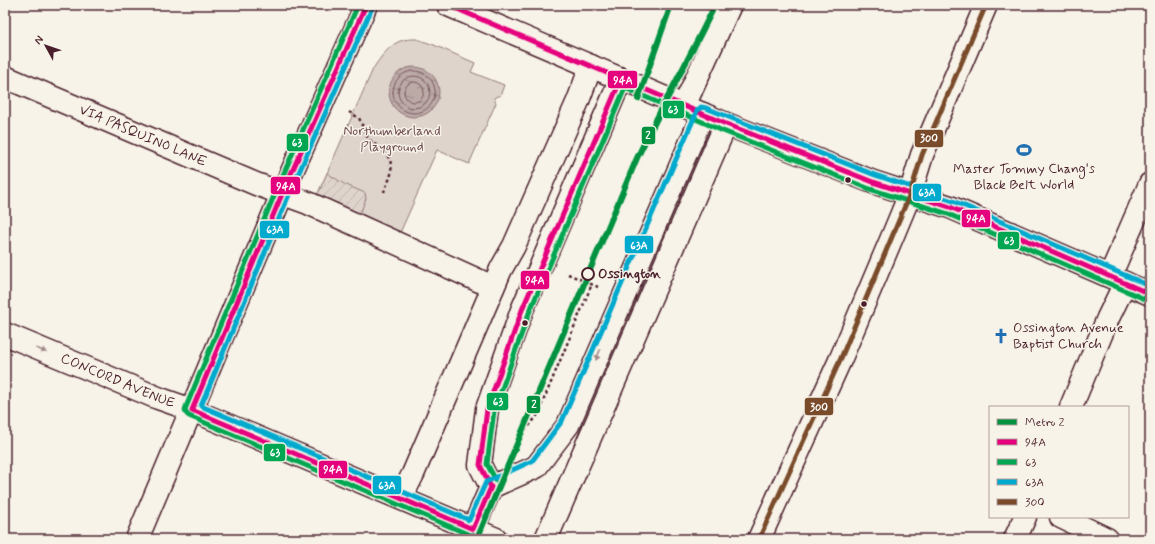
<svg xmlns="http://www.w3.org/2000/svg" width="1155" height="544" font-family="Mynerve,sans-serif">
	<defs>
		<pattern id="garden-furrows" width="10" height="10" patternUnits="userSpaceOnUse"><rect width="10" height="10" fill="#ded4cc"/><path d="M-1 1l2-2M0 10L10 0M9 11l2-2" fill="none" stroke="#c0b6af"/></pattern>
		<pattern id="water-ripples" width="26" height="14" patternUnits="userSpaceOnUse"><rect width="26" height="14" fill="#bcaaa7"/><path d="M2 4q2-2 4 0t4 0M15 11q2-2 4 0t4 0" fill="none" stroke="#9b8a88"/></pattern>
	</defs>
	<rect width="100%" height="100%" fill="#f7f3e8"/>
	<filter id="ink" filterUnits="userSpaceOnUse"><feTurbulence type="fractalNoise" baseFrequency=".025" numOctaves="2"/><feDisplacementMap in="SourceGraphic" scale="8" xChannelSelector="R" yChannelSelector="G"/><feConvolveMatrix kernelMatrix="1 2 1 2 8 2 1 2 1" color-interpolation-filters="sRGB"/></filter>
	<g filter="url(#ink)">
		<path fill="#ded4cc" stroke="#947a7c" d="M417,39L434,45L475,63L471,72L504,85L500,96H497L494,98L496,103L469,164L437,150L399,235L316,198L373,69C379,59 391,42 404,40C408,39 413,39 417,39Z"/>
		<path fill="url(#garden-furrows)" stroke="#947a7c" d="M327,173L344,184L365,193L366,198L359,217L316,198Z"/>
		<path fill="url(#water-ripples)" stroke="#8e7275" d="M389 92a25 25 0 1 1 50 0a25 25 0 1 1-50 0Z"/>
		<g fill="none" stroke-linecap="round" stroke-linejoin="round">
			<path stroke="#78575d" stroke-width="1" d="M393 92a21 21 0 1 1 42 0a21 21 0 1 1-42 0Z
				M398 92a16 16 0 1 1 32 0a16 16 0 1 1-32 0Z
				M404 92a10 10 0 1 1 20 0a10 10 0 1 1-20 0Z"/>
			<g stroke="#4a1f2b" stroke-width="25">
				<g id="minor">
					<path d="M448,5L726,124L873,182L950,207L1150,294"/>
					<path id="s1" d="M5,77L256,184L308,203L493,287"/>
					<path d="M684,106L730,5"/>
					<path d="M1110,276L1150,184"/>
					<path id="s2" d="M5,334L158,398L192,410L496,539"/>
					<path d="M1071,407L1108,318L1125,283"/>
					<path d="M491,487L536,467L568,425L703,114"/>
					<path d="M491,487L480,465L487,409L522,310L621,79"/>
					<path d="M401,498L413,474L501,269L514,246L578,101L591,66"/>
					<path d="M1061,517L1107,539"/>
					<path d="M473,529L491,487"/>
					<path d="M137,539L282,194L366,5"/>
					<path d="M546,539L726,124"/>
					<path d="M1015,539L1025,517"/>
				</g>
			</g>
			<g stroke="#4a1f2b" stroke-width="25">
				<path id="major" d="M759,539L841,358L893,235L910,194L922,155L986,5"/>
			</g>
			<path stroke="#4a1f2b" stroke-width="2.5" stroke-dasharray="3 3" stroke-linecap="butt" d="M349,112L359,118C362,124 364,132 368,138C379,150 394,153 391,174C390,180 386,185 384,192
				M568,274L598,287
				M514,445L537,416L592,284"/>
			<use href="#minor" stroke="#f7f3e8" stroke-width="22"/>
			<use href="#major" stroke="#f7f3e8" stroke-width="22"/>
			<g stroke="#f7f3e8" stroke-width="8">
				<path id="bus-1" d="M366,5L282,194L192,410L473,529L491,487
					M448,5L726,124L873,182L950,207L1150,294
					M491,487L480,465L487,409L522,310L621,79"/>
			</g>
			<g stroke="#f7f3e8" stroke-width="8">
				<path id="bus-2" d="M358,5L276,191L186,407C184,411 186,414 189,416L470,535H476L479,532L498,488V484L487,464L494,411L529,313L625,88L723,131L870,189L948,214L1147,300"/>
			</g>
			<g stroke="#f7f3e8" stroke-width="8">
				<path id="bus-3" d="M372,8L288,197L201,406L469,520L486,482L532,461L562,421L697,111L701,107L706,108L875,175L953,201L1150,286"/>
			</g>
			<g stroke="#f7f3e8" stroke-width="8">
				<path id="bus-4" d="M759,539L841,358L910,194L922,155L986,5"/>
			</g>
			<use href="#bus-1" stroke="#e5007d" stroke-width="5"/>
			<use href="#bus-2" stroke="#00a651" stroke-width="5"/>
			<use href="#bus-3" stroke="#00a9ce" stroke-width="5"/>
			<use href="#bus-4" stroke="#7a4b2a" stroke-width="5"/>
			<g stroke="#f7f3e8" stroke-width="9">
				<path id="metro-1" d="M638,99L671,5
					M477,539L637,158C662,106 690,57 715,5"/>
			</g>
			<use href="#metro-1" stroke="#00923f" stroke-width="6"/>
		</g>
		<defs><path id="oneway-solid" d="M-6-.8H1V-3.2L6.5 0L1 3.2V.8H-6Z"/></defs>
		<g fill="#a0898a">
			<use href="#oneway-solid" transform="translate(41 350) rotate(23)"/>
			<use href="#oneway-solid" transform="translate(598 355) rotate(113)"/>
		</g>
	</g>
	<defs>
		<g id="stadium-bare" transform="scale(1.2)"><path d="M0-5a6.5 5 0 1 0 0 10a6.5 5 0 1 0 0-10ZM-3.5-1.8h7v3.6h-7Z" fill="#1f6fb2" stroke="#f7f3e8" stroke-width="2.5" paint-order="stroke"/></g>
		<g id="church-bare" transform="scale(1.2)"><path d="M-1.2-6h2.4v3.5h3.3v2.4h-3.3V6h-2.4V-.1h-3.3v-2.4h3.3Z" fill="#1f6fb2" stroke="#f7f3e8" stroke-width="2.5" paint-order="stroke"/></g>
	</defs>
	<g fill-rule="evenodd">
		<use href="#stadium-bare" x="1024" y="150"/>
		<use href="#church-bare" x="1001" y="336"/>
	</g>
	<g fill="#4a1f2b" stroke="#f7f3e8" stroke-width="1.5">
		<circle cx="848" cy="180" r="3.5"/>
		<circle cx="864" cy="304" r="3.5"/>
		<circle cx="525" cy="323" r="3.5"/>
	</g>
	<circle fill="#f7f3e8" stroke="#4a1f2b" stroke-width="2" cx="588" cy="274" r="6"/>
	<g text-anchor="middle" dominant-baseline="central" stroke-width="3" stroke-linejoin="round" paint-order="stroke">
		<g font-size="14" fill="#6f4c53" stroke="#f7f3e8">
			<text x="392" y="131">Northumberland<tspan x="392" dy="16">Playground</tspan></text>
		</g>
		<g font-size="14" fill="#4a1f2b" stroke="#f7f3e8">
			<text stroke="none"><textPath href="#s1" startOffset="150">VIA PASQUINO LANE</textPath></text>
			<text stroke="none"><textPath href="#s2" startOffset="122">CONCORD AVENUE</textPath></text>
		</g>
		<g font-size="14" fill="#4a1f2b" stroke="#f7f3e8">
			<text x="1024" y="169">Master Tommy Chang's<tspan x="1024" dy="16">Black Belt World</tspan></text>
			<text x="1013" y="328" text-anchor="start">Ossington Avenue<tspan x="1013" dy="16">Baptist Church</tspan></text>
		</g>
		<g font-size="14" font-weight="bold" fill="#4a1f2b" stroke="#f7f3e8" text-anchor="start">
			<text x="598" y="274">Ossington</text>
		</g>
	</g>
	<g stroke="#f7f3e8" stroke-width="1.5">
		<rect x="607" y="70" width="31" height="19" rx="4" fill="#e5007d"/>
		<rect x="662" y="100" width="23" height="19" rx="4" fill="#00a651"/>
		<rect x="641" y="126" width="15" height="19" rx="4" fill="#00923f"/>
		<rect x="914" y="129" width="30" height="19" rx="4" fill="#7a4b2a"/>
		<rect x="286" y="133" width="23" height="19" rx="4" fill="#00a651"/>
		<rect x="270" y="176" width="31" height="19" rx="4" fill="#e5007d"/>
		<rect x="912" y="183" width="30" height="19" rx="4" fill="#00a9ce"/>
		<rect x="961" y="209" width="30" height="19" rx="4" fill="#e5007d"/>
		<rect x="259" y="220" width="31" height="19" rx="4" fill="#00a9ce"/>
		<rect x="997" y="231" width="23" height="19" rx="4" fill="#00a651"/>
		<rect x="624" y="235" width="30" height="19" rx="4" fill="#00a9ce"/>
		<rect x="520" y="270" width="30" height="20" rx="4" fill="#e5007d"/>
		<rect x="486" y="392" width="23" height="19" rx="4" fill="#00a651"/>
		<rect x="526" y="395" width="15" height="19" rx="4" fill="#00923f"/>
		<rect x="804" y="397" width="30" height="19" rx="4" fill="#7a4b2a"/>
		<rect x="263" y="443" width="23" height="19" rx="4" fill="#00a651"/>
		<rect x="318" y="460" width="30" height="19" rx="4" fill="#e5007d"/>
		<rect x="372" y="475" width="30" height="20" rx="4" fill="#00a9ce"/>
	</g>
	<g font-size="11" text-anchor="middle" font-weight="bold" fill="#fff">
		<text x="623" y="84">94A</text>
		<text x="673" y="113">63</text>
		<text x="648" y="139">2</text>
		<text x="929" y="142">300</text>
		<text x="297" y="146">63</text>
		<text x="286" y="190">94A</text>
		<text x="927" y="196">63A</text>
		<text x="976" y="222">94A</text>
		<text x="275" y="233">63A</text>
		<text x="1009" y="244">63</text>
		<text x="639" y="249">63A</text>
		<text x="535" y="284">94A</text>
		<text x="498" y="405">63</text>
		<text x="534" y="408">2</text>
		<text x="819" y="411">300</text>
		<text x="275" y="456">63</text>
		<text x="333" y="473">94A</text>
		<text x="387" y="489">63A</text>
	</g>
	<rect width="1155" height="544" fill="none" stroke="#f7f3e8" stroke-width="20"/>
	<rect x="10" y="10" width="1135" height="524" fill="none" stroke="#4a1f2b" stroke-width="1.5" filter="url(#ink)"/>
	<rect x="989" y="406" width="140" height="112" fill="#f7f3e8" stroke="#b29e9c"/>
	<rect x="997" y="419" width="20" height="6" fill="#00923f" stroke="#b29e9c"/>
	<text x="1025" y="426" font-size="12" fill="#4a1f2b">Metro 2</text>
	<rect x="997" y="439" width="20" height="6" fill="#e5007d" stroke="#b29e9c"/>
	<text x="1025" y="446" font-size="12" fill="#4a1f2b">94A</text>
	<rect x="997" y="459" width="20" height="6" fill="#00a651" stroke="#b29e9c"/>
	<text x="1025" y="466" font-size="12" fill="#4a1f2b">63</text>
	<rect x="997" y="479" width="20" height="6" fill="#00a9ce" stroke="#b29e9c"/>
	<text x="1025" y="486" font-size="12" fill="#4a1f2b">63A</text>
	<rect x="997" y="499" width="20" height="6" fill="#7a4b2a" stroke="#b29e9c"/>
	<text x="1025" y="506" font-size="12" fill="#4a1f2b">300</text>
	<g transform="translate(46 46) rotate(310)" stroke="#f7f3e8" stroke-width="3" paint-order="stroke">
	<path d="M0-3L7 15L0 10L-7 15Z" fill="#4a1f2b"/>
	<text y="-6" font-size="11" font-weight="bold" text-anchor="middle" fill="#4a1f2b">N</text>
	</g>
</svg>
